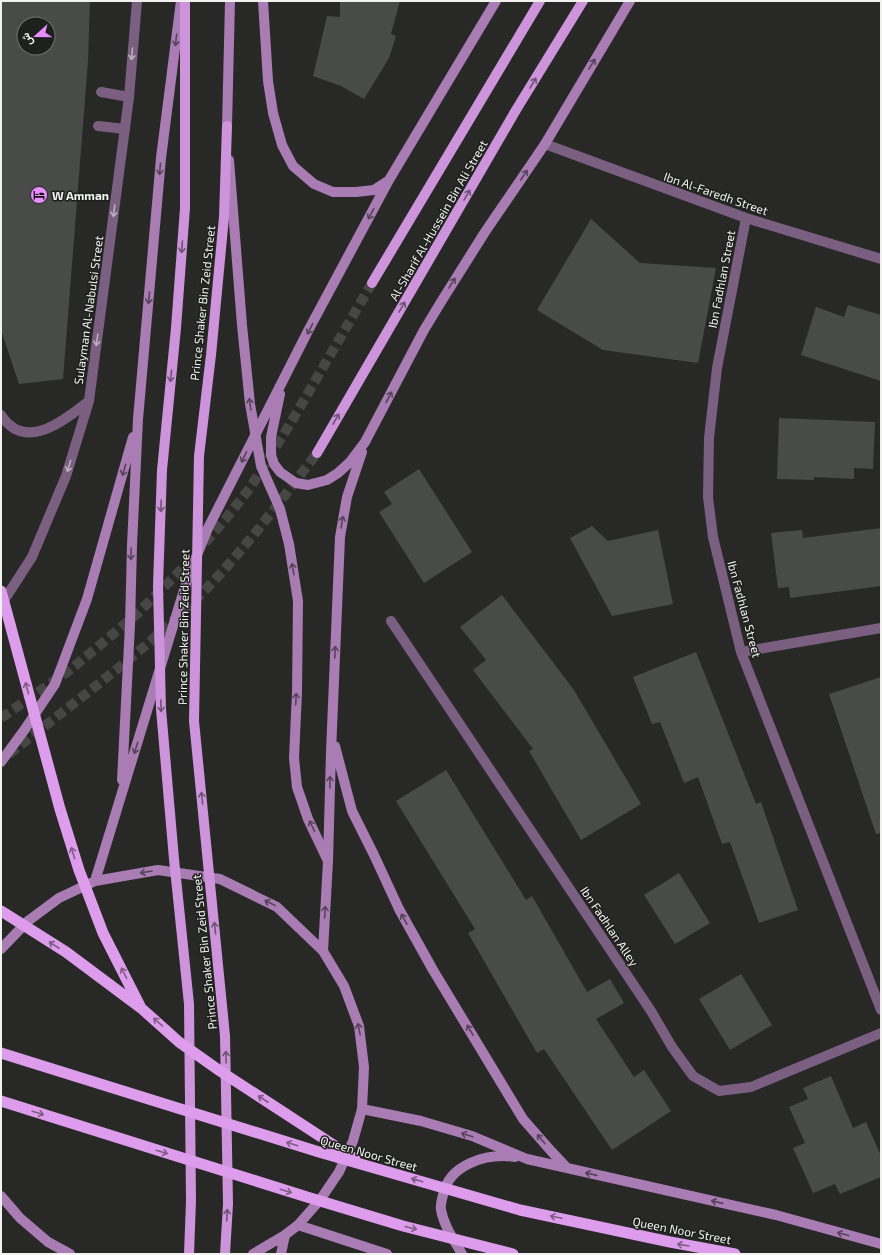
<svg xmlns="http://www.w3.org/2000/svg" width="882" height="1255" font-family="'Exo 2',Vazirmatn,sans-serif">
	<rect width="100%" height="100%" fill="#282927"/>
	<path fill="#494b49" fill-rule="evenodd" d="M1,1H90L88,61L63,379L19,384L1,330ZM24,24H48V48H24Z
		M340,1H400L391,34L396,36L389,58L364,99L341,86L313,76L327,16L340,17Z
		M591,219L640,263L716,268L698,363L603,350L537,310Z
		M848,305L881,315V381L801,355L816,307L844,317Z
		M779,418L875,422L873,469L854,468V479L814,477V480L777,479Z
		M419,469L472,552L424,583L379,512L392,504L384,492Z
		M592,526L608,541L658,530L673,604L612,616L570,538Z
		M881,528V586L790,598L789,587L778,588L771,533L802,530L803,538Z
		M502,595L574,690L641,804L581,840L529,751L533,749L473,670L486,660L460,627Z
		M696,652L756,804L761,802L798,910L759,923L730,842L722,844L698,777L684,783L660,722L652,724L633,677Z
		M881,677V833L876,834L829,694Z
		M446,770L526,900L532,896L587,992L610,979L624,1003L596,1019L634,1077L644,1070L671,1111L612,1150L544,1049L537,1053L468,933L475,929L396,801Z
		M679,873L710,923L675,944L644,895Z
		M741,974L772,1025L730,1050L699,999Z
		M831,1076L853,1128L866,1122L881,1156V1177L840,1194L835,1184L813,1193L793,1148L805,1143L789,1107L808,1099L803,1088Z"/>
	<g fill="none" stroke-linecap="round" stroke-linejoin="round">
		<path stroke="#464745" stroke-width="10" stroke-dasharray="10 5" stroke-linecap="butt" d="M1,718L70,670L137,614L186,565L227,517L250,488L293,419L372,283
			M9,754C77,700 148,649 208,587C248,545 282,499 317,453"/>
		<path stroke="#7b5f81" stroke-width="10" d="M101,92L129,97
			M98,126L125,129"/>
		<path stroke="#7b5f81" stroke-width="10" d="M545,144L746,218L881,259
			M746,218L717,368L709,438L708,497L713,537L741,652L881,1010
			M1,415C25,453 65,420 89,401
			M1,605L32,557L66,476L89,401L129,97L137,1
			M391,621L651,1011L672,1047L693,1076L719,1091L751,1087L881,1033
			M741,652L881,628"/>
		<path stroke="#a97cb4" stroke-width="10" d="M263,1L268,81L273,113L282,145L293,166L314,184L333,192H356L374,190L388,181
			M227,126L230,1
			M280,394L271,437V455L274,464L280,472L296,483L308,485L327,480L338,473L350,462L365,442L424,330L441,302L485,232L545,144L630,1
			M335,746L352,811L374,855L399,909L433,970L523,1119L551,1151L567,1168
			M1,762L25,729L55,684L87,599L133,437
			M122,780L130,625L132,545L138,419L161,158L181,1
			M95,881L188,577L208,528L309,329L389,180L496,1
			M1,949L28,921L59,898L95,881L158,870L220,879L277,907L323,951L344,986L359,1026L364,1067L362,1109L353,1141L339,1172L320,1200L298,1225L285,1235L253,1254
			M323,951L328,861L331,752L340,537L347,497L362,452
			M362,1109L421,1121L472,1136L527,1159L776,1215L881,1244
			M1,1196L20,1218L48,1242L70,1254
			M298,1225L387,1254
			M281,1254L285,1235
			M462,1254C454,1240 444,1226 441,1210C440,1205 442,1199 443,1195C449,1164 487,1153 515,1157"/>
		<path stroke="#cd93db" stroke-width="10" d="M185,1V208
			M372,283L540,1
			M317,453L516,110L583,1"/>
		<path stroke="#a97cb4" stroke-width="10" d="M229,160L242,325L250,404L261,466L280,509L289,544L298,601L297,692L294,758L297,787L308,819L328,861"/>
		<path stroke="#cd93db" stroke-width="10" d="M185,208L176,328L162,470L158,585L161,709L174,859L189,1004L191,1201L189,1254
			M225,1254L228,1204L225,1036L194,721L199,456L211,355L224,217L227,126"/>
		<path stroke="#de9dec" stroke-width="11" d="M1,591L60,809L79,870L103,933L140,1006
			M1,911L66,952L141,1008L179,1042L220,1071L355,1159
			M1,1053L319,1152L520,1210L670,1242L735,1254
			M1,1101L307,1197L403,1226L513,1254"/>
	</g>
	<defs><path id="oneway-shaft" d="M-6 0H5M1.5-3L5.5 0L1.5 3" fill="none" stroke-width="1.6" stroke-linecap="round" stroke-linejoin="round"/></defs>
	<g stroke="#564559">
		<use href="#oneway-shaft" transform="translate(176 40) rotate(97)"/>
		<use href="#oneway-shaft" transform="translate(592 64) rotate(-59)"/>
		<use href="#oneway-shaft" transform="translate(160 169) rotate(95)"/>
		<use href="#oneway-shaft" transform="translate(524 175) rotate(-56)"/>
		<use href="#oneway-shaft" transform="translate(371 214) rotate(118)"/>
		<use href="#oneway-shaft" transform="translate(452 283) rotate(-58)"/>
		<use href="#oneway-shaft" transform="translate(149 298) rotate(95)"/>
		<use href="#oneway-shaft" transform="translate(310 329) rotate(117)"/>
		<use href="#oneway-shaft" transform="translate(389 397) rotate(-62)"/>
		<use href="#oneway-shaft" transform="translate(250 404) rotate(-98)"/>
		<use href="#oneway-shaft" transform="translate(244 457) rotate(116)"/>
		<use href="#oneway-shaft" transform="translate(124 470) rotate(106)"/>
		<use href="#oneway-shaft" transform="translate(342 522) rotate(-81)"/>
		<use href="#oneway-shaft" transform="translate(131 554) rotate(91)"/>
		<use href="#oneway-shaft" transform="translate(293 569) rotate(-99)"/>
		<use href="#oneway-shaft" transform="translate(335 652) rotate(-88)"/>
		<use href="#oneway-shaft" transform="translate(296 699) rotate(-87)"/>
		<use href="#oneway-shaft" transform="translate(136 748) rotate(107)"/>
		<use href="#oneway-shaft" transform="translate(330 782) rotate(-89)"/>
		<use href="#oneway-shaft" transform="translate(312 826) rotate(-115)"/>
		<use href="#oneway-shaft" transform="translate(146 872) rotate(170)"/>
		<use href="#oneway-shaft" transform="translate(270 903) rotate(-154)"/>
		<use href="#oneway-shaft" transform="translate(325 912) rotate(-87)"/>
		<use href="#oneway-shaft" transform="translate(404 919) rotate(-119)"/>
		<use href="#oneway-shaft" transform="translate(359 1029) rotate(-101)"/>
		<use href="#oneway-shaft" transform="translate(470 1030) rotate(-121)"/>
		<use href="#oneway-shaft" transform="translate(467 1135) rotate(-162)"/>
		<use href="#oneway-shaft" transform="translate(541 1139) rotate(-130)"/>
		<use href="#oneway-shaft" transform="translate(591 1174) rotate(-167)"/>
		<use href="#oneway-shaft" transform="translate(717 1202) rotate(-167)"/>
		<use href="#oneway-shaft" transform="translate(843 1234) rotate(-165)"/>
	</g>
	<g stroke="#bcb0be">
		<use href="#oneway-shaft" transform="translate(132 54) rotate(95)"/>
		<use href="#oneway-shaft" transform="translate(114 211) rotate(97)"/>
		<use href="#oneway-shaft" transform="translate(97 340) rotate(98)"/>
		<use href="#oneway-shaft" transform="translate(69 466) rotate(107)"/>
	</g>
	<g stroke="#6d5472">
		<use href="#oneway-shaft" transform="translate(533 83) rotate(-59)"/>
		<use href="#oneway-shaft" transform="translate(467 195) rotate(-60)"/>
		<use href="#oneway-shaft" transform="translate(182 247) rotate(94)"/>
		<use href="#oneway-shaft" transform="translate(402 307) rotate(-60)"/>
		<use href="#oneway-shaft" transform="translate(171 376) rotate(96)"/>
		<use href="#oneway-shaft" transform="translate(336 419) rotate(-60)"/>
		<use href="#oneway-shaft" transform="translate(161 506) rotate(92)"/>
		<use href="#oneway-shaft" transform="translate(161 706) rotate(88)"/>
		<use href="#oneway-shaft" transform="translate(202 798) rotate(-96)"/>
		<use href="#oneway-shaft" transform="translate(215 928) rotate(-96)"/>
		<use href="#oneway-shaft" transform="translate(226 1057) rotate(-91)"/>
		<use href="#oneway-shaft" transform="translate(227 1215) rotate(-87)"/>
	</g>
	<g stroke="#7e5e84">
		<use href="#oneway-shaft" transform="translate(27 688) rotate(-105)"/>
		<use href="#oneway-shaft" transform="translate(73 853) rotate(-107)"/>
		<use href="#oneway-shaft" transform="translate(54 945) rotate(-147)"/>
		<use href="#oneway-shaft" transform="translate(124 973) rotate(-117)"/>
		<use href="#oneway-shaft" transform="translate(158 1022) rotate(-138)"/>
		<use href="#oneway-shaft" transform="translate(263 1099) rotate(-147)"/>
		<use href="#oneway-shaft" transform="translate(38 1113) rotate(18)"/>
		<use href="#oneway-shaft" transform="translate(292 1144) rotate(-163)"/>
		<use href="#oneway-shaft" transform="translate(162 1152) rotate(17)"/>
		<use href="#oneway-shaft" transform="translate(417 1180) rotate(-164)"/>
		<use href="#oneway-shaft" transform="translate(286 1191) rotate(17)"/>
		<use href="#oneway-shaft" transform="translate(556 1217) rotate(-168)"/>
		<use href="#oneway-shaft" transform="translate(411 1228) rotate(14)"/>
		<use href="#oneway-shaft" transform="translate(683 1245) rotate(-170)"/>
	</g>
	<defs>
		<g id="hotel-disc" transform="scale(0.9)"><circle r="9.5" fill="#e98efe" stroke="#1e201d"/><path d="M-6-4.5h1.5V1H6V5H4.5V3h-9V5H-6ZM-4 0a1.8 1.8 0 1 1 3.6 0ZM.5 0V-2.5h3Q6-2.5 6 0Z" fill="#111"/></g>
	</defs>
	<g fill-rule="evenodd">
		<use href="#hotel-disc" x="39" y="195"/>
	</g>
	<g text-anchor="middle" dominant-baseline="central" stroke-width="3" stroke-linejoin="round" paint-order="stroke">
		<g font-size="12" fill="#f1f2f0" stroke="#1e201d">
			<text transform="translate(716 193) rotate(19)">Ibn Al-Faredh Street</text>
			<text transform="translate(438 220) rotate(-60)">Al-Sharif Al-Hussein Bin Ali Street</text>
			<text transform="translate(721 279) rotate(-79)">Ibn Fadhlan Street</text>
			<text transform="translate(202 303) rotate(-84)">Prince Shaker Bin Zeid Street</text>
			<text transform="translate(88 310) rotate(-82)">Sulayman Al-Nabulsi Street</text>
			<text transform="translate(745 609) rotate(75)">Ibn Fadhlan Street</text>
			<text transform="translate(183 627) rotate(-89)">Prince Shaker Bin Zeid Street</text>
			<text transform="translate(610 926) rotate(56)">Ibn Fadhlan Alley</text>
			<text transform="translate(204 952) rotate(-96)">Prince Shaker Bin Zeid Street</text>
			<text transform="translate(369 1153) rotate(16)">Queen Noor Street</text>
			<text transform="translate(682 1230) rotate(11)">Queen Noor Street</text>
		</g>
		<g font-size="12" font-weight="bold" fill="#f1f2f0" stroke="#1e201d" text-anchor="start">
			<text x="52" y="195">W Amman</text>
		</g>
	</g>
	<rect width="882" height="1255" fill="none" stroke="#f1f2f0" stroke-width="4"/>
	<g transform="translate(36 36) rotate(249)"><circle r="19" fill="#1e201d" stroke="#727471"/>
	<path d="M0-3L7 15L0 10L-7 15Z" fill="#e98efe"/>
	<text y="-6" font-size="11" font-weight="bold" text-anchor="middle" fill="#f1f2f0">ش</text>
	</g>
</svg>
